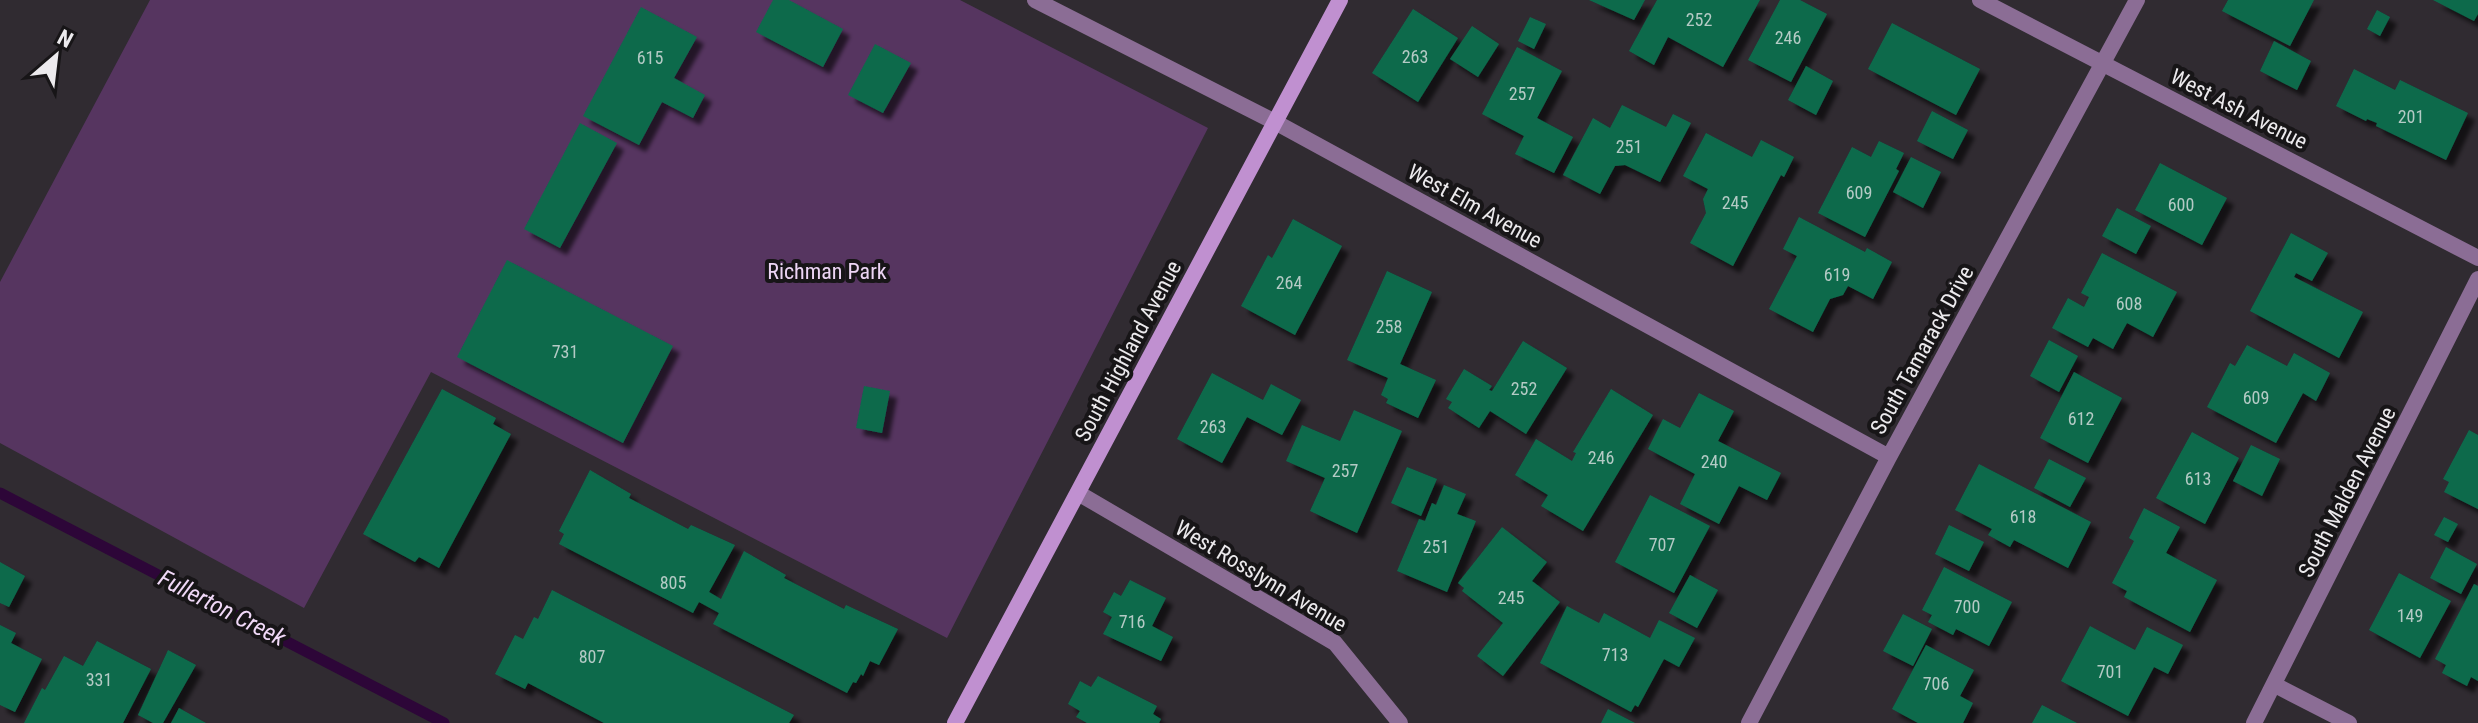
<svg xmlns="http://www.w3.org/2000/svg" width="2478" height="723" font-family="'Roboto Condensed',sans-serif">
	<defs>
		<filter id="shadow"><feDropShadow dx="7" dy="7" stdDeviation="2" flood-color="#0009"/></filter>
	</defs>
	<rect width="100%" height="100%" fill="#302b31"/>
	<path fill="#563560" d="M150,0H960L1208,128L947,638L431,372L304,608L0,443V282Z"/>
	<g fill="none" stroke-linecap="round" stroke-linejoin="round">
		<path stroke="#2d0638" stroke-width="11" d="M0,493L444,723"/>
	</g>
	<path fill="#0b6a4c" filter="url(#shadow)" d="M773,0H789L843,29L823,67L756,32Z
		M1589,0H1645L1634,20Z
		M1657,0H1760L1723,67L1668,37L1654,65L1629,51Z
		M1780,0H1800L1827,14L1791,82L1748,60Z
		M2228,0H2314L2290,46L2222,11Z
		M2433,0H2478V14L2474,21Z
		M641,7L697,37L674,78L705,95L693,118L662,102L639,145L583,116Z
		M1413,9L1458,38L1418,102L1372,73Z
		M2377,10L2390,17L2380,36L2367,29Z
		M1530,17L1546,24L1534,49L1518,41Z
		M1892,23L1980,69L1956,115L1868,69Z
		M1472,26L1499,44L1478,77L1450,59Z
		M2274,41L2311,61L2297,90L2260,71Z
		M875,44L911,63L883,113L848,95Z
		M1517,47L1562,71L1537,118L1573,137L1554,173L1515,154L1524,136L1482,114Z
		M1806,66L1833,81L1816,115L1788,100Z
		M2354,69L2395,90L2400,80L2468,113L2446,160L2376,126L2377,123L2367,119L2366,121L2336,106Z
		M1622,105L1666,127L1673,114L1691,123L1660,182L1625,165L1615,166L1600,194L1563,175L1593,118L1610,128Z
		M1932,111L1968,130L1953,159L1917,141Z
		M580,123L617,143L560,248L524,229Z
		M1706,133L1752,157L1761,140L1794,157L1784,177L1781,175L1733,266L1690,243L1706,213L1703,199L1708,189L1683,176Z
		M1879,141L1904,153L1896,169L1899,171L1865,237L1818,213L1852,147L1871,157Z
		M1911,157L1941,172L1923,208L1893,192Z
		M2160,163L2227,198L2202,245L2135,210Z
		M2117,208L2151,226L2136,254L2102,236Z
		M1799,217L1865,252L1867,248L1892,262L1873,299L1848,286L1843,295L1830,299L1813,332L1769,309L1797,256L1783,249Z
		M1293,219L1342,246L1295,335L1241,306L1268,255L1272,258Z
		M2291,233L2328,253L2312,281L2296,273L2294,277L2363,312L2339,358L2250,311Z
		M2102,253L2177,292L2153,337L2127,323L2113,349L2093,338L2088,347L2052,328L2068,298L2084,307L2089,297L2081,293Z
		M507,260L673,346L623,443L457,357Z
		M1387,271L1432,292L1400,364L1436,380L1418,418L1386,403L1388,399L1381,395L1388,378L1347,360Z
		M2049,340L2078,356L2059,392L2030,376Z
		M1523,341L1567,368L1526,434L1490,411L1479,428L1448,408L1452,402L1446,399L1464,369L1492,386L1489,390L1492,391Z
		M2247,345L2287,366L2294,353L2330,373L2316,401L2303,393L2276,443L2207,407L2230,363L2235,366Z
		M2074,372L2122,398L2088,463L2040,438Z
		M1212,373L1263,400L1271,384L1301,400L1282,435L1247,417L1222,463L1177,439Z
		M864,386L890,391L882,433L856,428Z
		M442,389L496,418L493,424L511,434L439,568L419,557L415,562L363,534Z
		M1611,389L1653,415L1583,531L1541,506L1548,495L1515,475L1536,439L1572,461L1576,453L1573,452Z
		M1699,393L1734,411L1718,441L1781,473L1767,500L1739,486L1719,524L1680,504L1695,474L1648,449L1663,419L1680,428Z
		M1354,410L1402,431L1357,533L1310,511L1325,478L1286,461L1302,425L1340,441Z
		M2469,430L2478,435V509L2444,492L2449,482L2443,479Z
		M2192,432L2239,458L2205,524L2156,498Z
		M2251,445L2280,459L2262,496L2233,481Z
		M2049,459L2086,478L2070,507L2034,488Z
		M1979,464L2091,522L2068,568L2014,540L2010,547L1988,535L1992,529L1955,510Z
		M1407,467L1437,479L1421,516L1391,503Z
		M590,470L631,494L629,498L688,529L691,525L735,545L709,592L721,599L744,551L786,575L784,578L844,609L846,605L898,629L879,665L870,661L863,676L861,674L856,683L853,682L847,693L713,624L719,613L699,602L693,613L559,544L564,534L559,531Z
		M1444,485L1466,494L1457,514L1476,521L1447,592L1397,571L1419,519L1425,521L1432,503L1436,505Z
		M1650,495L1710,526L1674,593L1615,562Z
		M2144,508L2180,527L2166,553L2217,580L2190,632L2124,597L2127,591L2112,583L2134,541L2129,538Z
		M2444,517L2458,524L2448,542L2434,535Z
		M1949,525L1984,542L1969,571L1935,554Z
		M1502,527L1547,562L1532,581L1560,602L1503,676L1477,656L1503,623L1462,591L1464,588L1458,583Z
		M2446,547L2477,564L2461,594L2430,578Z
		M0,562L25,576L9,607L0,603Z
		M1944,567L2012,602L1989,646L1956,629L1953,635L1928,622L1932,615L1922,610Z
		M2399,573L2451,601L2420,658L2369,630Z
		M1690,575L1718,590L1697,628L1669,613Z
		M1130,580L1166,598L1152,626L1173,637L1161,661L1103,634L1112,617L1103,612L1114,592L1121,596Z
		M2474,584L2478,586V681L2471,677L2467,686L2442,673L2446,665L2435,659Z
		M552,590L794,715L789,723H604L528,683L525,689L495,674L515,635L523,639L534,617L538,619Z
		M1567,606L1599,623L1604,613L1650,638L1659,620L1695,638L1679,667L1664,659L1638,707L1635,705L1631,712L1540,663Z
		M1903,614L1932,629L1913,666L1883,651Z
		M0,625L16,633L11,643L42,659L15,712L0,705Z
		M2090,626L2135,650L2147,627L2183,645L2168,674L2154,667L2128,716L2061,681Z
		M97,641L151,669L123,723H24L42,688L45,690L64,656L83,666Z
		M1926,645L1974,670L1960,696L1973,703L1963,723H1918L1892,709Z
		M168,650L196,665L163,723H153L138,715Z
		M1098,676L1157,706L1153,714L1161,719L1159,723H1087L1076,717L1080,711L1068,704L1080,681L1091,687Z
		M2042,705L2077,723H2032Z
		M179,708L206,723H171Z
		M1608,709L1635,723H1601Z"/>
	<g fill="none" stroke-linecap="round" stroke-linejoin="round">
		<path stroke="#8b6d95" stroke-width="16" d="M1035,0L1275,122L1889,457
			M1980,0L2478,258
			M1078,493L1335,643L1400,723
			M2275,685L2349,723
			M1749,723L1889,457L2137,0
			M2254,723L2478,279"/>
		<path stroke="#c090d0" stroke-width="16" d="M955,723L1340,0"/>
	</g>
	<g text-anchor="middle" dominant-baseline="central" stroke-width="8" stroke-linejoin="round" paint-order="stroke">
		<g font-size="18" fill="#b4cac5">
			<text x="1699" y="19">252</text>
			<text x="1788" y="37">246</text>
			<text x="1415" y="56">263</text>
			<text x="650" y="57">615</text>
			<text x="1522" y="93">257</text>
			<text x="2411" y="116">201</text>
			<text x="1629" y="146">251</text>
			<text x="1859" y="192">609</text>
			<text x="1735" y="202">245</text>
			<text x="2181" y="204">600</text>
			<text x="1837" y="274">619</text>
			<text x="1289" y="282">264</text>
			<text x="2129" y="303">608</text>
			<text x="1389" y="326">258</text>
			<text x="565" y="351">731</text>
			<text x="1524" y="388">252</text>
			<text x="2256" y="397">609</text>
			<text x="2081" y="418">612</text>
			<text x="1213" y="426">263</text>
			<text x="1601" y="457">246</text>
			<text x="1714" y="461">240</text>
			<text x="1345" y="470">257</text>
			<text x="2198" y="478">613</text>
			<text x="2023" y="516">618</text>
			<text x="1662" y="544">707</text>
			<text x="1436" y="546">251</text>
			<text x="673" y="582">805</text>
			<text x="1511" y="597">245</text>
			<text x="1967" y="606">700</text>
			<text x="2410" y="615">149</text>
			<text x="1132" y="621">716</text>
			<text x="1615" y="654">713</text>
			<text x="592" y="656">807</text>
			<text x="2110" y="671">701</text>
			<text x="99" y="679">331</text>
			<text x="1936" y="683">706</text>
		</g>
		<g font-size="22" fill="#eceaed" stroke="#171517">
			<text transform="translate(2239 109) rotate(27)">West Ash Avenue</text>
			<text transform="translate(1475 206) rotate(29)">West Elm Avenue</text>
			<text transform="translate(1922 350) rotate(-61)">South Tamarack Drive</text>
			<text transform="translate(1128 351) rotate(-62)">South Highland Avenue</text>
			<text transform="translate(2347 492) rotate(-63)">South Malden Avenue</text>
			<text transform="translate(1261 576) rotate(31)">West Rosslynn Avenue</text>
		</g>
		<g font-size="22" fill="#edd5f5" stroke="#171517">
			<text x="827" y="271">Richman Park</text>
		</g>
		<g font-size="24" font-style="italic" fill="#f1d9f8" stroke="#171517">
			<text transform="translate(222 608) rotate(27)">Fullerton Creek</text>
		</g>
	</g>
	<g transform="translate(56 56) rotate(28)" stroke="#171517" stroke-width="6" paint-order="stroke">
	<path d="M0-6L14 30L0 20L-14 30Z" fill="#eceaed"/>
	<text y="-12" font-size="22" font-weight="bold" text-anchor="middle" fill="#eceaed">N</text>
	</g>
</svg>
